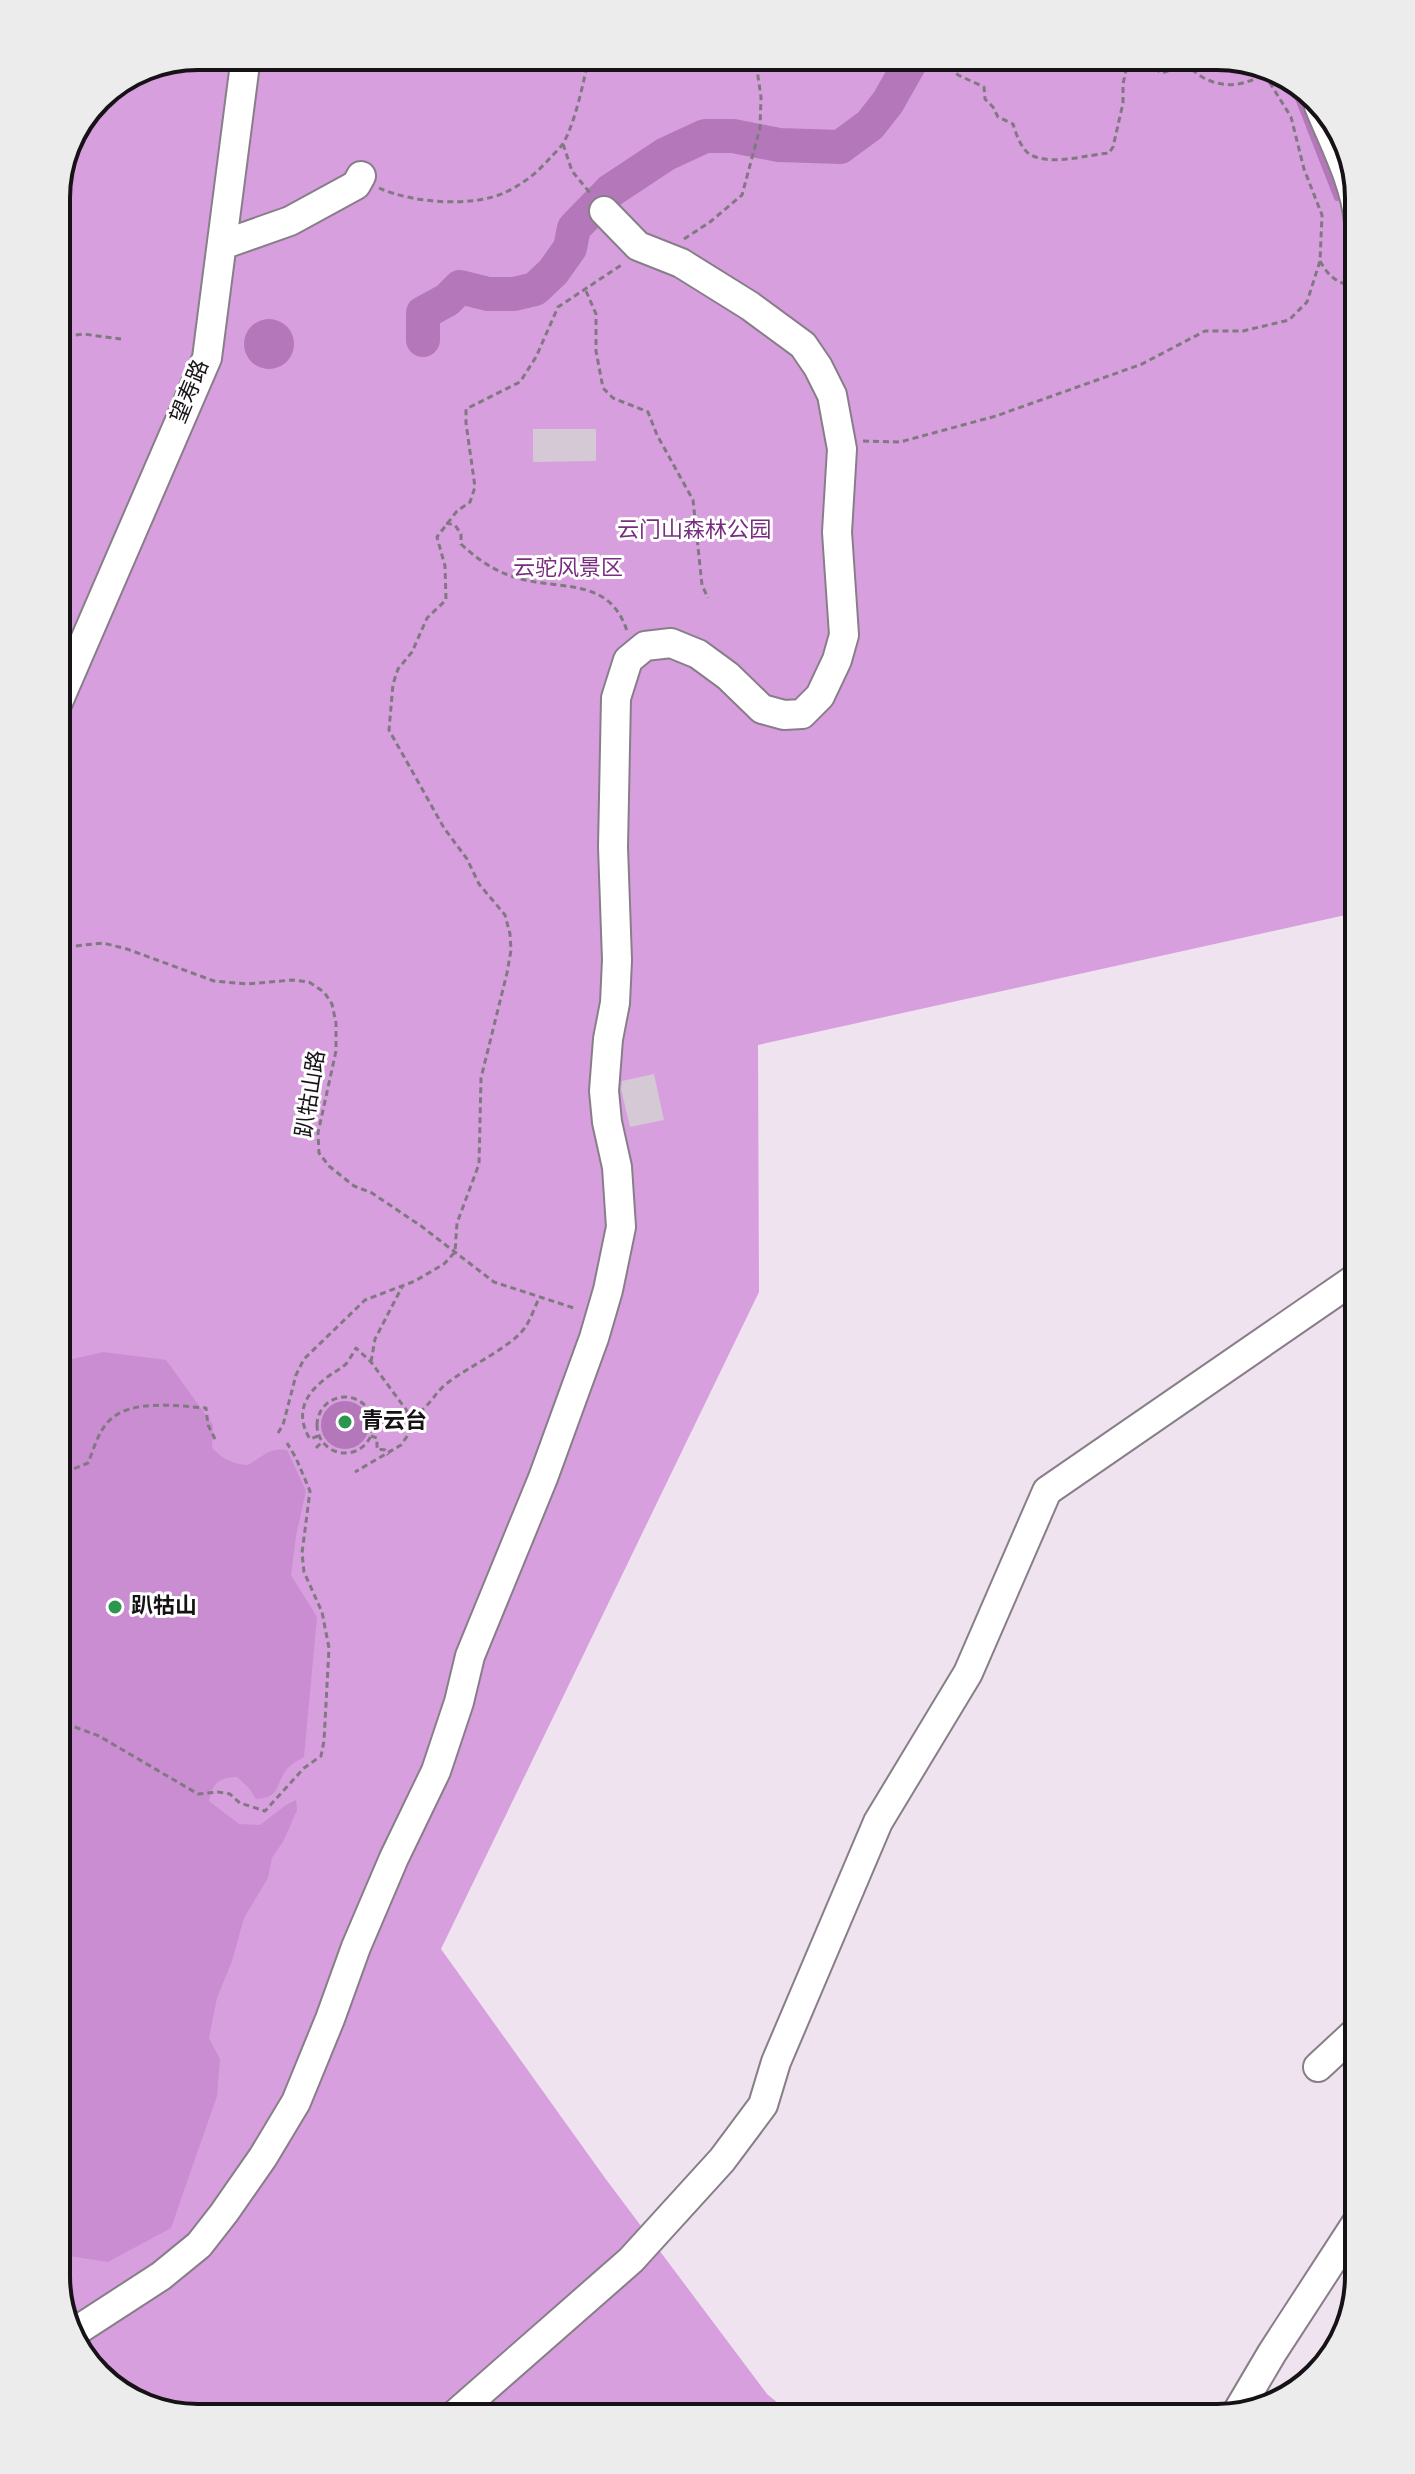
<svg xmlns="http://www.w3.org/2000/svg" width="1415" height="2474" font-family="Overpass,'Noto Sans SC',sans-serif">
	<rect width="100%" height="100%" fill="#eee3ef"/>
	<path fill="#d79fdd" d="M198,56H1227L1296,80L1337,127L1359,198V912L758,1045L759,1292L441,1949L605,2178L767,2394L790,2413L782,2414L785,2418H189L119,2394L70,2339L56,2276V189L98,97L144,67Z"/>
	<path fill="#ca8dd1" d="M103,1352L166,1360L213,1425L212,1448C223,1459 232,1464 248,1465C262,1457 270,1447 287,1450L306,1491L296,1536L291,1575L317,1617L304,1757C299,1760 291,1764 287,1769C275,1784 281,1798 256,1799L249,1788L237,1777C219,1777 212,1784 209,1801L239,1824L260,1825L286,1805L296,1800L297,1810L284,1840L272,1858L268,1878L244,1918L232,1961L217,1998L209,2038L220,2059L217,2096L171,2228L108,2262L56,2254V1363Z"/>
	<path fill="#b478ba" d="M244 344a25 25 0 1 1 50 0a25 25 0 1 1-50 0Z
		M321 1425a24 24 0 1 1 48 0a24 24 0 1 1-48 0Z"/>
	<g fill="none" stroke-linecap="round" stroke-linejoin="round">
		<path stroke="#b478ba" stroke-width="6" d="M1290,78L1337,198"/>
		<path stroke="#b478ba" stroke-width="34" d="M423,340V313L447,300L460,287L488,294H514L535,289L553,272L570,248L574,228L610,191L666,154L705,136H733L779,145L840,147L870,125L888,102L914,56"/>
	</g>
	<path fill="#d4c9d5" d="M533,429H596V461L533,462Z
		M654,1074L664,1120L630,1127L621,1089L622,1081Z"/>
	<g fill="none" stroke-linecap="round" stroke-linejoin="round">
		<g stroke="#887e89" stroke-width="32">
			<path id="minor" d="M1319,106C1334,143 1355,182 1359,222
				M222,245L290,221L356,185L361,176
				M56,707L207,358L246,56
				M1318,2067L1359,2029
				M70,2335L161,2276L199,2245L224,2213L263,2157L296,2102L330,2019L356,1947L394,1858L436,1771L459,1702L470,1656L543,1478L594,1338L608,1290L621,1227L617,1167L607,1122L604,1091L608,1039L615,1003L617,960L613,847L616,698L628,660L645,646L671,643L698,654L728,676L762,709L784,715L802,714L820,696L837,660L844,635L837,532L842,449L832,395L818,367L803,345L750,306L681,263L638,246L604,211
				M1236,2414L1272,2353L1359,2219
				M451,2418L631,2260L722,2160L763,2105L776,2062L878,1822L968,1673L1047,1491L1359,1276"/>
		</g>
		<path stroke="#817981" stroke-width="3" stroke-dasharray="6 4" stroke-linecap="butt" d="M1139,56L1161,73C1169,72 1178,65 1186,67C1192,68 1197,74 1202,77C1223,89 1244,86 1264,74
			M942,60L949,64L958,75L984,87L985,99L993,107L998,117L1013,124C1016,134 1022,152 1033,156C1055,165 1086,155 1109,153L1113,147L1123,103V84L1129,56
			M563,144L572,171L590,193
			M379,188C412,203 473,208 506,192C523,184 538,172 550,158C554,154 559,149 562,145C575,125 584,80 589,56
			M56,217L60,180
			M684,239L710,222L742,195L760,128L761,97L755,56
			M1320,261C1330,279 1339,284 1359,287
			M56,262C65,247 63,238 56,222
			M586,291L596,314V351L603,388L613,398L648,412L657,435L693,500L702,585L708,598
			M56,338L83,334L121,339
			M863,441L900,442L996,416L1142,364L1205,331H1243L1289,320L1307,302L1320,261L1322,215L1304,169L1291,117L1260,67
			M446,523L455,525L461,534V544C478,560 497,573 521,579C563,590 610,578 627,631
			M56,948L103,943L127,949L214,981L247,984L292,980L309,982L324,992L332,1004L336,1023V1051L318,1133L319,1153L329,1166L354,1186L372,1193L421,1226L494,1282L577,1309
			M371,1362L375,1339L403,1285
			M317 1425a28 28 0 1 1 56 0a28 28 0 1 1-56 0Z
			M411,1418C430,1407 433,1395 446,1384C467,1367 514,1346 526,1326C531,1318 535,1307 539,1298
			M278,1433L283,1425L296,1375L304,1359L365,1300L415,1281L444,1264L455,1252L457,1223L479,1164L481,1078L507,973L511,950L510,934L505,915L479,884L467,859L444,828L389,730L393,684L398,669L412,652L427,618L446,600L445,566L437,537L457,511L470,502L475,487L466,423V409L520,382L536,357L558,307L623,264
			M318,1436L310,1439C295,1415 304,1395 325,1379C332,1373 339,1370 346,1364C350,1359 353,1353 356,1348L371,1362L407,1411L410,1432L401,1445L355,1472
			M371,1436L377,1438V1449L385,1450L388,1455
			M316,1448L322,1442
			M56,1467L66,1472L88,1463C93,1451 98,1433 107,1423C128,1398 177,1406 206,1408L208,1425L216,1441
			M56,1720L99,1736L198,1794L218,1792L230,1794L240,1803L265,1811L304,1768L321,1756L324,1741L329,1648L322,1612L304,1572L302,1553L310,1491L296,1458L287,1443"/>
		<use href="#minor" stroke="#fff" stroke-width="28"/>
	</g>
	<g fill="#2a964e" stroke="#fff" stroke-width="3">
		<circle cx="345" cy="1422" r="8"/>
		<circle cx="115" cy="1607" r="8"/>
	</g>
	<g text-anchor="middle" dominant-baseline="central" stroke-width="6" stroke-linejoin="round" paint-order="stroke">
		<g font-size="22" fill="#161216" stroke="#fff">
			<text transform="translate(191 392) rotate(-68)">望寿路</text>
			<text transform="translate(312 1094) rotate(-81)">趴牯山路</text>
		</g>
		<g font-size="22" fill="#772e7f" stroke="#fff">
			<text x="694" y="531">云门山森林公园</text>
			<text x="568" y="569">云驼风景区</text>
		</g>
		<g font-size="22" font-weight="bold" fill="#161216" stroke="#fff" text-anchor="start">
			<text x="361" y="1422">青云台</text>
			<text x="131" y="1607">趴牯山</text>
		</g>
	</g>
	<path d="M0 0H1415V2474H0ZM198 70H1217A128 128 0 0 1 1345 198V2276A128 128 0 0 1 1217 2404H198A128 128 0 0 1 70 2276V198A128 128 0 0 1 198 70Z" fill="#ececec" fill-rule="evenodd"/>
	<path fill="none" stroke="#161216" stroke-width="4" d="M198 70H1217A128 128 0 0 1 1345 198V2276A128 128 0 0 1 1217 2404H198A128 128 0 0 1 70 2276V198A128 128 0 0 1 198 70Z"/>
</svg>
